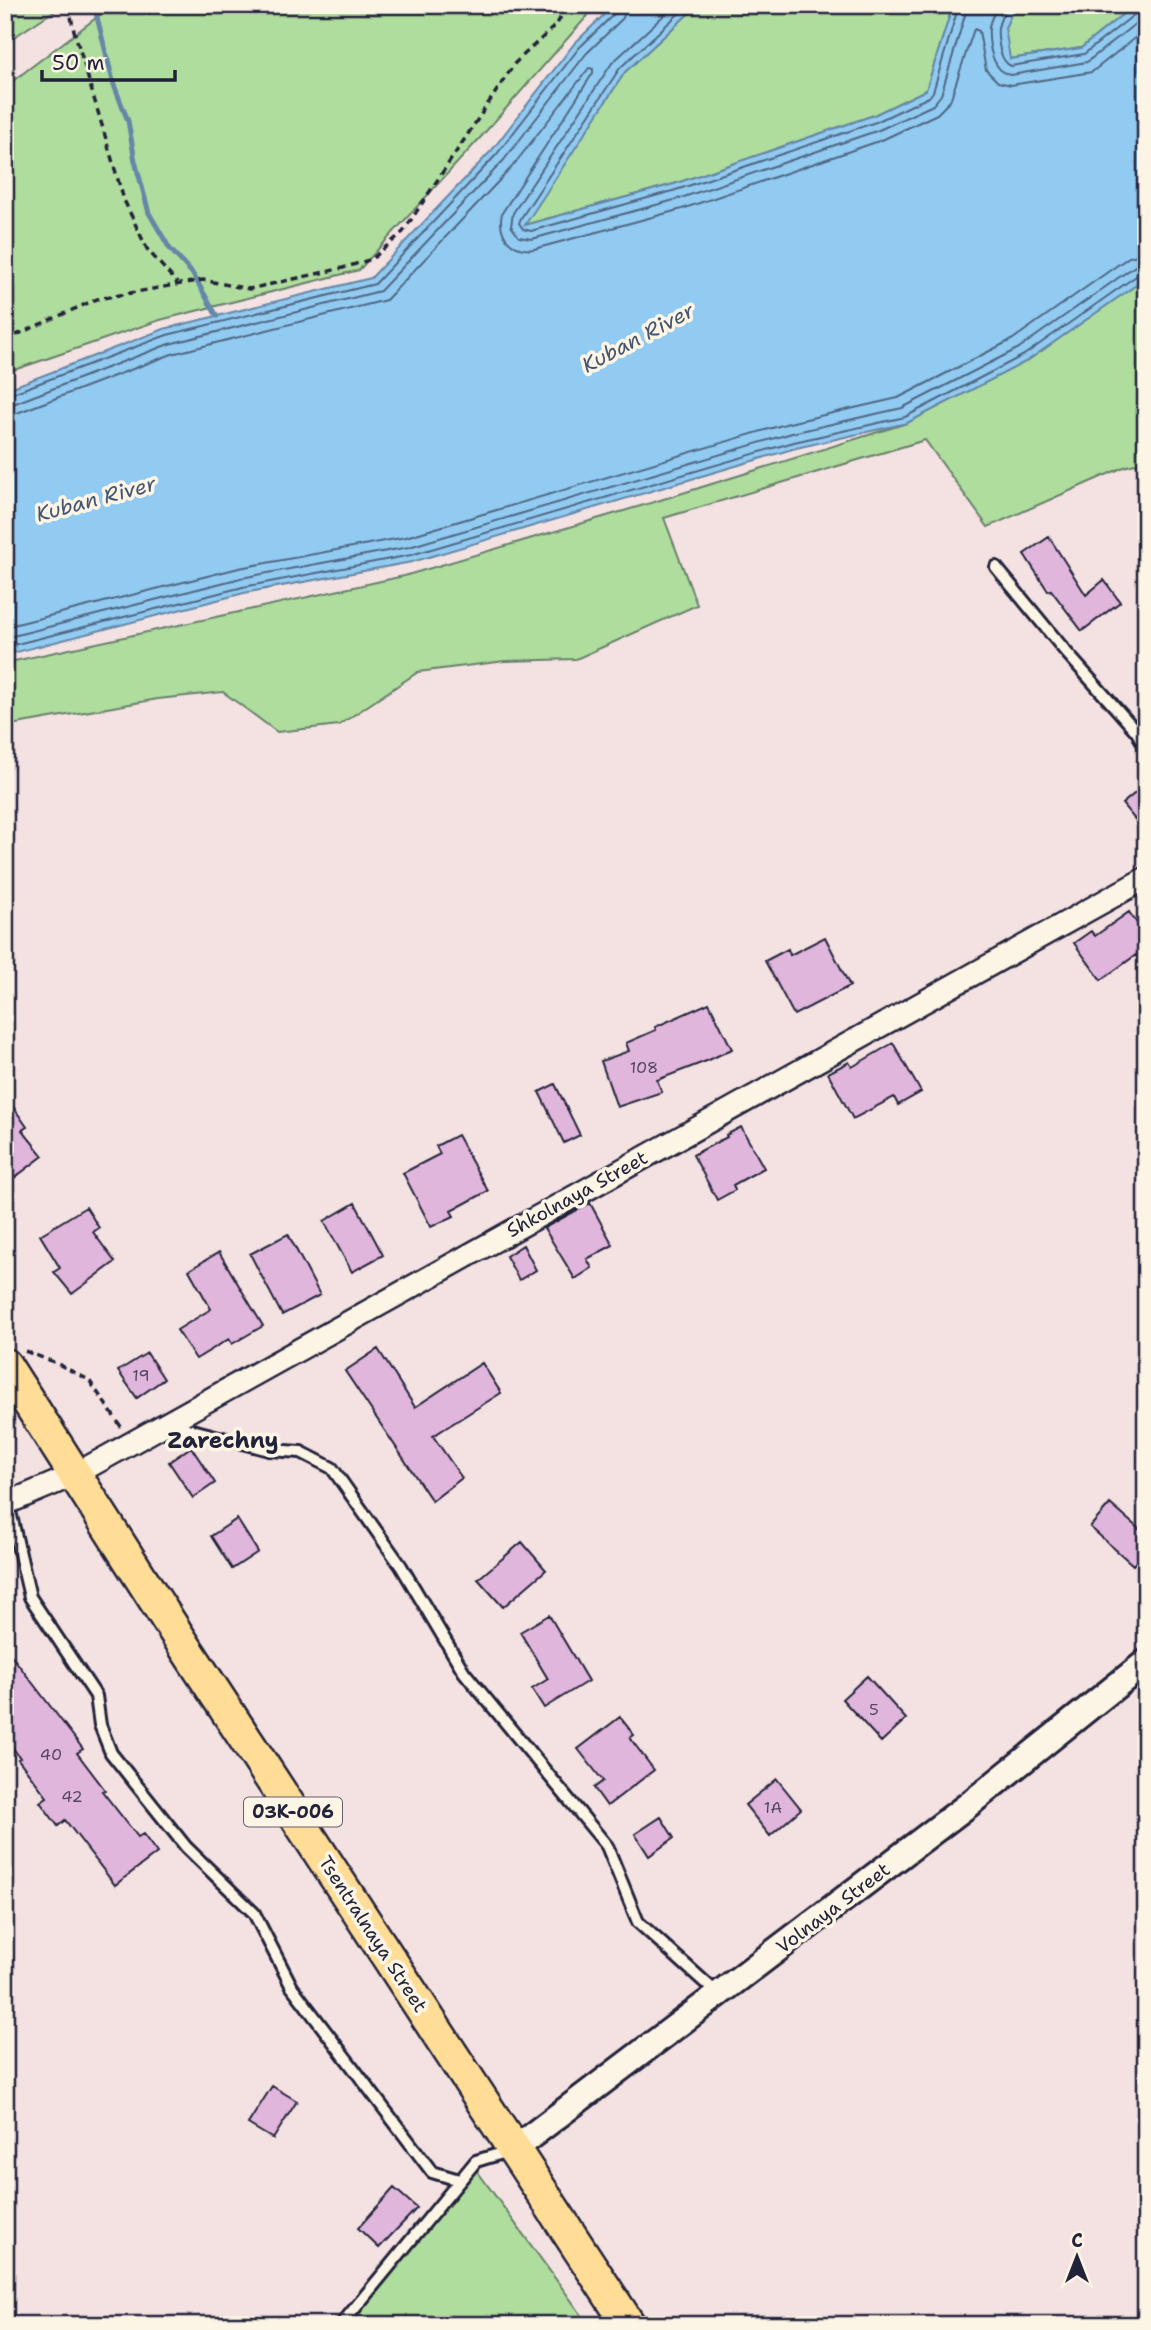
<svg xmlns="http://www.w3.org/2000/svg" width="1151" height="2330" font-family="'Shantell Sans',sans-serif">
	<rect width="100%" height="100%" fill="#f4e2e2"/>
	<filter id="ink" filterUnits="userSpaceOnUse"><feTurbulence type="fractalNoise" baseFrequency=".0143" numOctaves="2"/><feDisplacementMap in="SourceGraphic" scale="14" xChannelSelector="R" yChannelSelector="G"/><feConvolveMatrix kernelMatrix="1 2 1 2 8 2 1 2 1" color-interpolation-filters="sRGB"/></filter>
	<g filter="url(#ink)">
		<path fill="#afdd9d" stroke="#68806c" stroke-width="2" d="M5,5H63L5,43Z
			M113,5H597L480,138L359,270L160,320L5,373V87Z
			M698,5H953L926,90L874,115L674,184L524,225L625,72Z
			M1015,5H1134L1081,48L1009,59L1005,28Z
			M1146,278V461L1124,467L988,527L925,440L664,518L697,605L576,659L505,661L418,672L339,725L277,732L223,692L158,699L5,726V663L404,576L654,502L907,423L1027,361Z
			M475,2168L589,2325H350Z"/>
		<path fill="#92cbf1" stroke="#6587a8" stroke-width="2" d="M614,5H698L625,72L525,225L674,184L874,115L926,90L953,5H1015L1005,28L1010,59L1081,48L1134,5H1146V278L1027,361L907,423L796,448L412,562L244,593L5,655V390L164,329L371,278L492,150L574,44Z"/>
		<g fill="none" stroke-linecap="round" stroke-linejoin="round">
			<path stroke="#4f6684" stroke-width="2" d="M675,5L612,63L513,213L511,226L519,237L532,239L678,199L879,130L933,105L941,95L968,5
				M688,5L620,68L521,218L519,223L523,229L531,231L676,190L876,122L929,97L933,92L959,5
				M998,5C995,12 990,19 989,27C988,44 992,72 1011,75L1087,62L1140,20L1146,11
				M1007,5C1004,12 999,21 998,28C997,40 1000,62 1011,66L1084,54L1135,14L1137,5
				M5,396L167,335L375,284L497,154L579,48L616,12L618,5
				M5,405L13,404L169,344L380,291L504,160L586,54L623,18L627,5
				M5,415L17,413L172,354L386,300L512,167L589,68L593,69V73L502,213C497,235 512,252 534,249L682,209L882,140L937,114L950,101L974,29L979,31L986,70L998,82L1011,85L1092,72L1146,29
				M5,627L239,568L406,537L789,423L898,398L1013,339L1129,257L1146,253
				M5,638L241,578L409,547L792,433L902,408L1019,348L1135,266L1146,264
				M5,647L243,587L411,555L794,442L905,417L1024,355L1139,274L1146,272"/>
			<path stroke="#6587a8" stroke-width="5" d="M94,5L114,85L128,121L135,161L149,213L170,249L192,273L217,316"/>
		</g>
		<path fill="#e1b6dc" stroke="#22223b" stroke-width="2" d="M1049,537L1086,595L1104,580L1120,602L1082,631L1051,590L1048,591L1024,554Z
			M1146,784V833L1122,804Z
			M1129,912L1146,936V969L1136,955L1101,980L1074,943L1091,931L1095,936Z
			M825,937L850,986L794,1015L765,961L788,949L790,955Z
			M709,1003L732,1049L709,1060L657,1080L662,1092L617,1107L601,1061L629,1051L626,1043L656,1030L655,1027Z
			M893,1043L921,1092L898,1105L894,1097L853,1119L828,1073L849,1062L852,1067Z
			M555,1084L580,1135L564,1143L539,1092Z
			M5,1095L27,1127L22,1130L43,1156L5,1185Z
			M741,1127L764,1168L733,1185L735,1190L717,1200L693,1155L727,1137L726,1135Z
			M457,1135L488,1191L451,1211L454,1216L431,1227L403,1173L440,1154L436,1146Z
			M355,1203L383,1255L352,1272L324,1221Z
			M590,1203L613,1245L587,1259L592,1268L575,1279L544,1228Z
			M86,1207L99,1228L93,1232L115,1262L72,1294L54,1272L60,1268L40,1235Z
			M288,1234L320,1295L282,1315L250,1254Z
			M523,1245L536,1270L519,1280L506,1256Z
			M219,1252L263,1326L232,1344L229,1339L196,1359L177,1330L211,1309L189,1270Z
			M378,1349L415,1407L482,1363L501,1393L433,1436L462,1478L432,1501L345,1371Z
			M147,1353L164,1379L137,1398L118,1371Z
			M191,1447L215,1483L193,1498L169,1462Z
			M1110,1504L1146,1535V1550L1133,1565L1090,1527Z
			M237,1519L258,1552L232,1569L211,1536Z
			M522,1542L546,1570L503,1607L478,1579Z
			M549,1615L588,1681L544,1708L532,1689L548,1679L520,1632Z
			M5,1647L83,1749L77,1753L105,1790L102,1791L138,1837L143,1834L157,1853L115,1885L65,1820L58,1826L40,1802L47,1797L18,1759L20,1758L5,1737Z
			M867,1676L906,1719L881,1742L842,1699Z
			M620,1717L634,1735L630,1738L654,1770L607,1806L594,1788L603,1781L578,1749Z
			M777,1779L801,1809L770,1836L745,1805Z
			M661,1817L674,1838L649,1856L635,1834Z
			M272,2086L297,2101L273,2139L248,2124Z
			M394,2188L417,2208L379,2248L358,2228Z"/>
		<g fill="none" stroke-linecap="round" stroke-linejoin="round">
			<g stroke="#22223b" stroke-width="16">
				<path id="service" d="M996,567L1066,652L1137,732L1146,748
					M169,1424L269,1450L301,1452L332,1468L401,1566L464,1672L607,1846L638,1922L719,1995
					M8,1503L30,1597L96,1696L100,1725L111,1753L186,1847L254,1913L292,1987L432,2172L459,2180
					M341,2325L476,2161L512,2150"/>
			</g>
			<g stroke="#22223b" stroke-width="26">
				<path id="minor" d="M5,1504L74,1475L1146,878"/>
			</g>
			<g stroke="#22223b" stroke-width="30">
				<path id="tertiary" d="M514,2149L968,1805L1146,1662"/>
			</g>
			<g stroke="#22223b" stroke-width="37">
				<path id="primary" d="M5,1365L187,1650L629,2325"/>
			</g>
			<path stroke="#22223b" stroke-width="3.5" stroke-dasharray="7 5" stroke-linecap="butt" d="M69,5L73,27L124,200L147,249L177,283
				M5,340L97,299L203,280L249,289L343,268L372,259L403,232L515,63L557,24L567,5
				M25,1351L56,1363L89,1380L122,1428"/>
			<use href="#service" stroke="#fcf5e5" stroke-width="10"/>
			<use href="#minor" stroke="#fcf5e5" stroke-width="21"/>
			<use href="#tertiary" stroke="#fcf5e5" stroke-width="24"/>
			<use href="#primary" stroke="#ffdd96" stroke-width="32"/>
		</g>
	</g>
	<g text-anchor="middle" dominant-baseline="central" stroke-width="7" stroke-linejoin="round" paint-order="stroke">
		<g font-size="16" fill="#524763">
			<text x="644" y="1067">108</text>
			<text x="141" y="1375">19</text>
			<text x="874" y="1709">5</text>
			<text x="51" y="1754">40</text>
			<text x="72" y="1796">42</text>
			<text x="773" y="1807">1А</text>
		</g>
		<rect fill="#fcf5e5" stroke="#63616e" stroke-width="2" x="244" y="1797.5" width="98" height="29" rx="5"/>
		<g font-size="18" font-weight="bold" fill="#22223b">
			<text x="293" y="1812">03К-006</text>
		</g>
		<g font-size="19" fill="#22223b" stroke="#fcf5e5">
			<text transform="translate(577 1194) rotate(-29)">Shkolnaya Street</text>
			<text transform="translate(833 1908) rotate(-37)">Volnaya Street</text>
			<text transform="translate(373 1934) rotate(57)">Tsentralnaya Street</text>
		</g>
		<g font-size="21" font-style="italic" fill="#445572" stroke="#fcf5e5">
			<text transform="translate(638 338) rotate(-28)">Kuban River</text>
			<text transform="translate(96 499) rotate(-15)">Kuban River</text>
		</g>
		<g font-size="23" font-weight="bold" fill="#22223b" stroke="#fcf5e5">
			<text x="223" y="1440">Zarechny</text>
		</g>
	</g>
	<rect width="1151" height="2330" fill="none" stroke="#fcf5e5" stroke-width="28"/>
	<rect x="14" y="14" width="1123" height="2302" fill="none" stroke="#22223b" stroke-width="2.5" filter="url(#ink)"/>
	<g transform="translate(1077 2257)" stroke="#fcf5e5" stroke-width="5" paint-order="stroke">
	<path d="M0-5L12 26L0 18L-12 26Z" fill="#22223b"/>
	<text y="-10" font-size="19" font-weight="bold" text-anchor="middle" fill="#22223b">С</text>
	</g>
	<path d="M42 70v10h133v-10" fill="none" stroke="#22223b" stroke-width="3.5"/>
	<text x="52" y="70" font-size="21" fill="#22223b" stroke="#fcf5e5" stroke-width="5" paint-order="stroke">50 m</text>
</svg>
